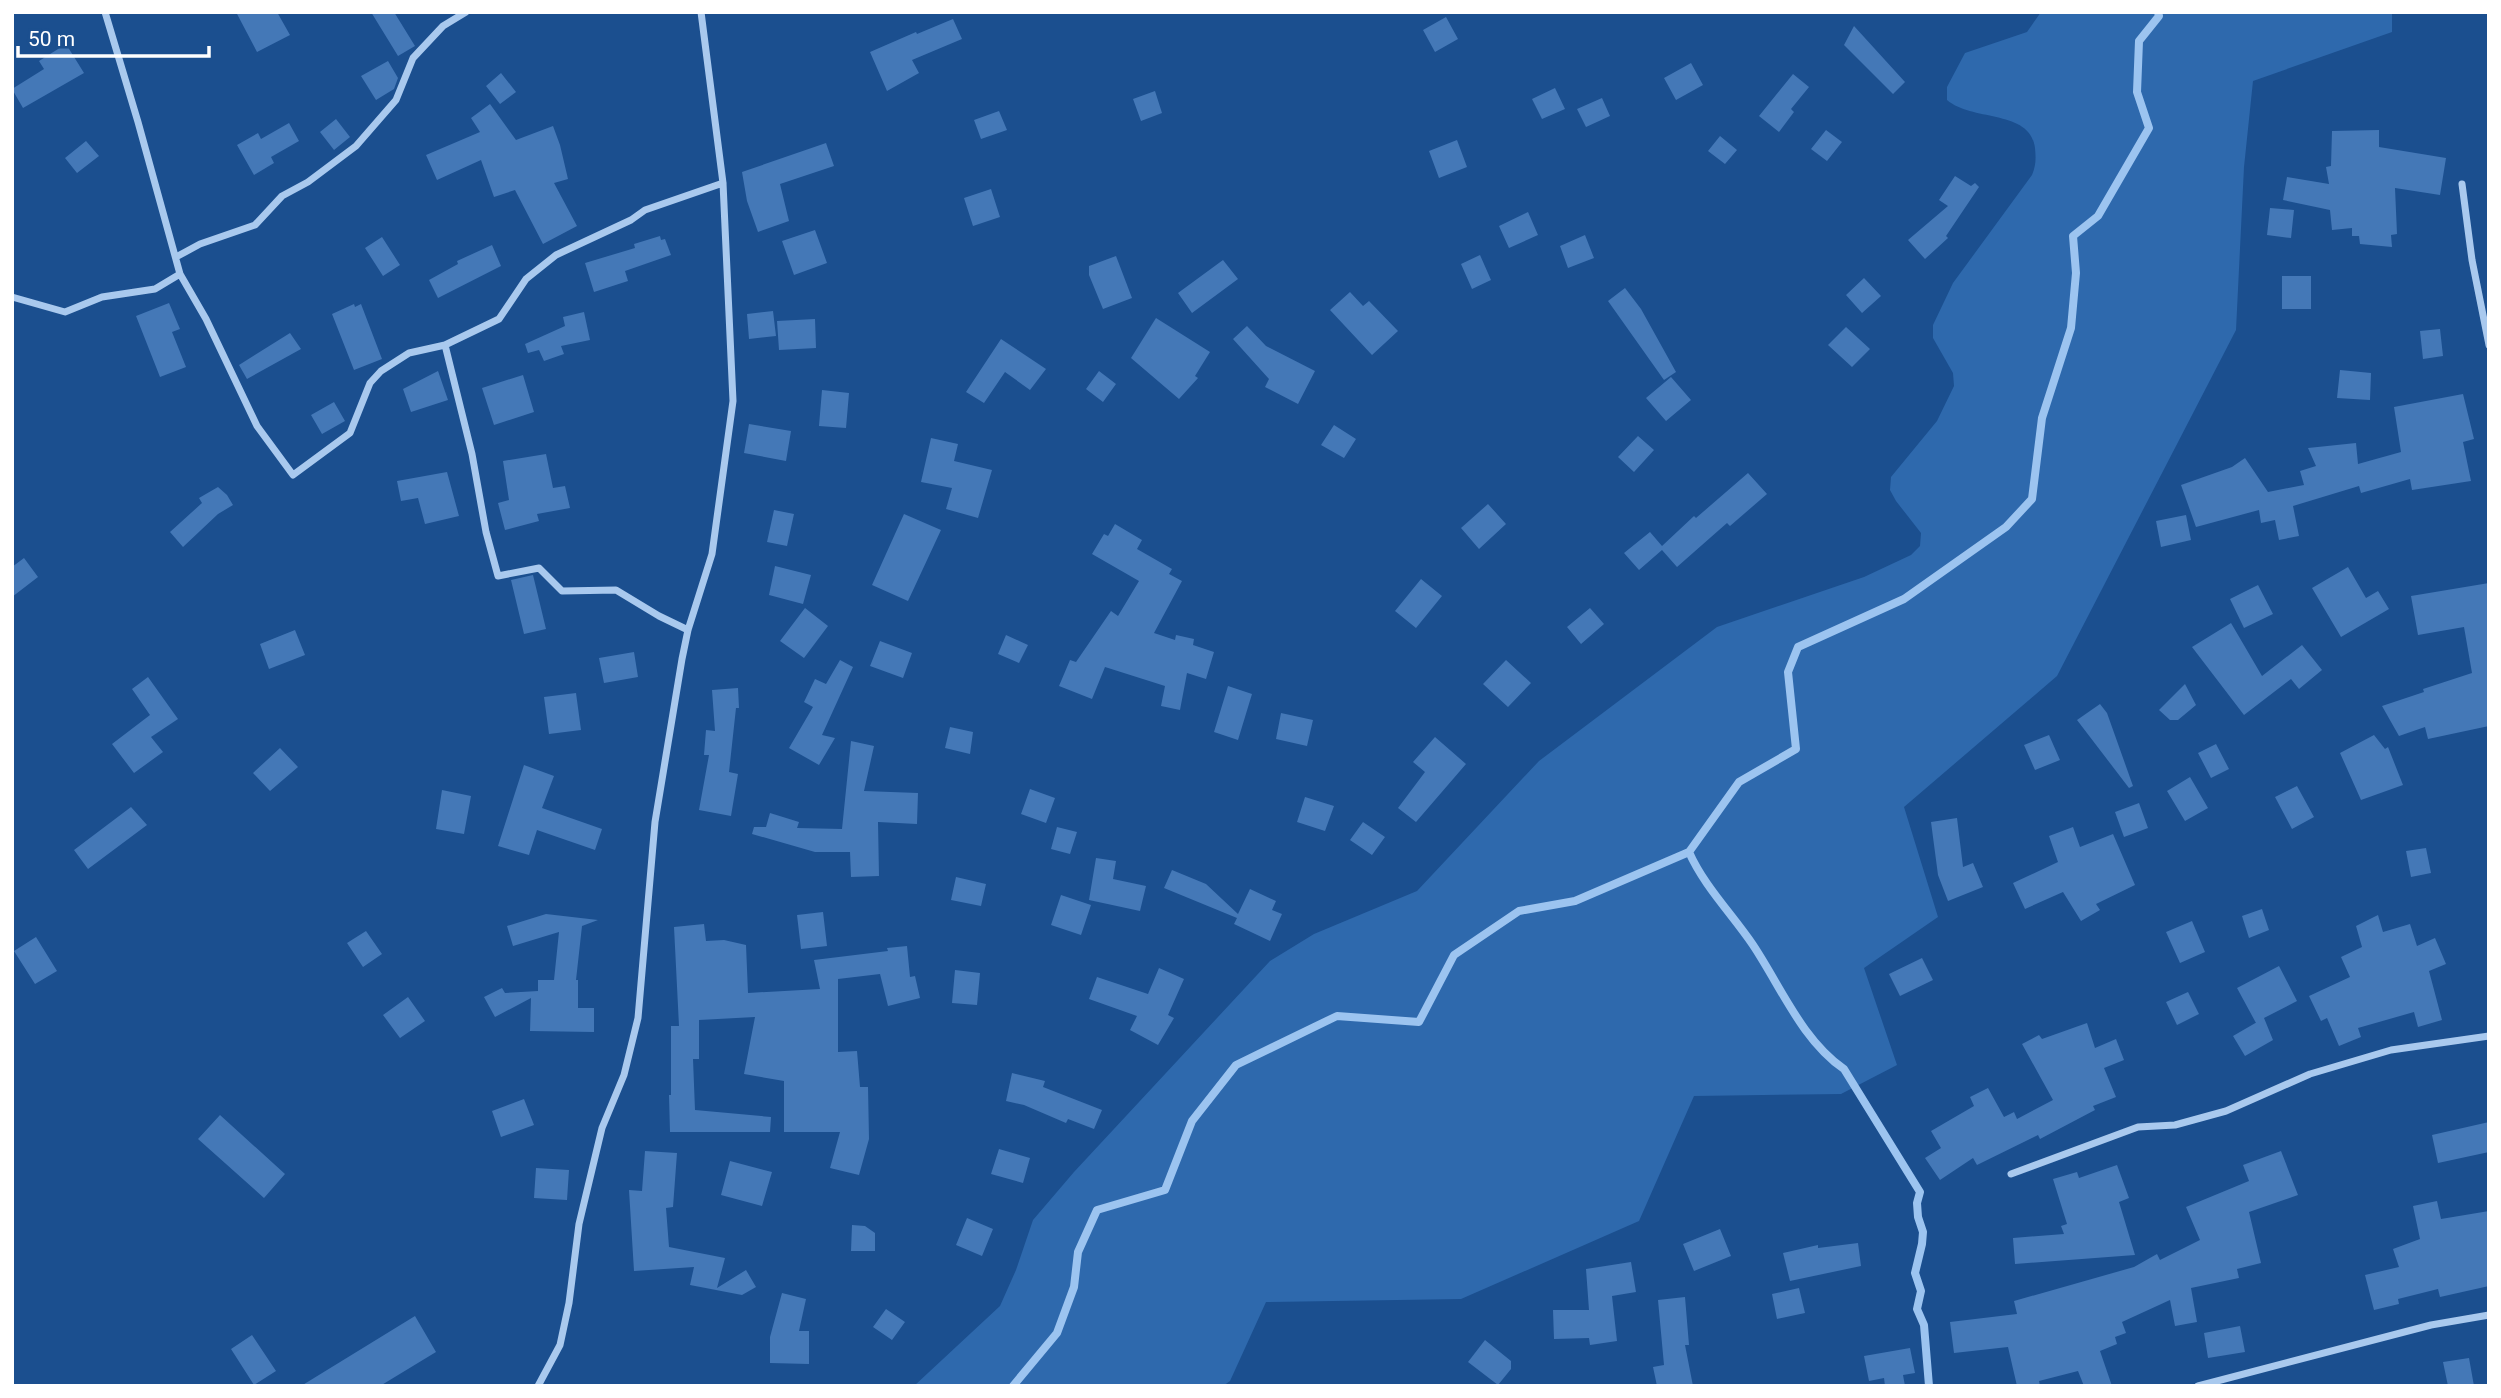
<svg xmlns="http://www.w3.org/2000/svg" width="2501" height="1398" font-family="Roboto,sans-serif">
	<rect width="100%" height="100%" fill="#1b4f8f"/>
	<path fill="#2e69ad" d="M2041,12H2392V32L2253,81L2244,167L2236,330L2057,676L1904,807L1938,917L1864,968L1897,1065L1841,1094L1694,1096L1639,1221L1461,1299L1266,1302L1230,1381L1223,1386H914L1000,1306L1016,1270L1033,1220L1074,1172L1270,961L1314,934L1417,891L1539,761L1717,627L1864,577L1911,555L1920,546L1921,533L1896,501L1890,490L1891,477L1937,421L1954,386L1953,373L1933,338V325L1953,283L2032,175C2036,165 2036,159 2035,148C2030,109 1973,122 1947,100V87L1965,53L2027,32Z"/>
	<g fill="none" stroke-linecap="round" stroke-linejoin="round">
		<path stroke="#9cc4f0" stroke-width="8" d="M1689,852C1704,886 1732,914 1753,945C1781,987 1802,1040 1844,1069L1920,1192L1917,1203L1918,1217L1923,1232L1922,1244L1915,1273L1921,1291L1917,1309L1924,1325L1929,1386
			M1013,1386L1057,1333L1074,1287L1078,1252L1097,1210L1165,1190L1192,1121L1236,1065L1337,1016L1419,1022L1454,955L1519,911L1575,901L1689,852L1739,782L1796,749L1788,672L1798,647L1904,599L2006,527L2032,499L2042,418L2071,328L2076,273L2073,236L2098,216L2149,128L2137,92L2139,41L2159,16L2158,12"/>
	</g>
	<path fill="#4478b7" d="M236,12H277L290,35L257,52Z
		M371,12H394L415,46L398,56Z
		M1446,17L1458,39L1435,52L1423,30Z
		M953,19L962,39L912,60L919,73L887,91L870,52L916,32L917,34Z
		M1854,26L1905,82L1893,94L1844,45Z
		M66,44L84,73L23,108L12,89L44,69L39,61Z
		M388,61L398,78L394,89L376,100L361,76Z
		M1691,63L1703,85L1676,100L1664,78Z
		M501,73L516,92L500,104L486,86Z
		M1793,74L1809,87L1791,109L1794,112L1779,132L1759,116Z
		M1555,88L1565,109L1542,119L1532,99Z
		M1155,91L1162,113L1141,121L1133,99Z
		M1602,98L1610,116L1586,127L1577,109Z
		M490,104L516,140L553,126L560,145L568,179L554,183L577,226L543,244L515,190L494,197L481,160L437,180L426,155L480,132L471,118Z
		M999,111L1007,130L981,139L974,120Z
		M336,119L350,137L334,150L320,132Z
		M289,123L299,141L271,157L274,163L254,175L237,145L258,133L261,139Z
		M1826,130L1842,142L1827,161L1811,149Z
		M2379,130V147L2446,158L2440,195L2395,188L2397,234L2391,235L2392,247L2360,244L2359,236H2352V228L2332,230L2330,210L2283,200L2287,177L2329,184L2326,167L2331,166L2332,131Z
		M1720,136L1737,150L1725,164L1708,151Z
		M1457,140L1467,167L1439,178L1429,151Z
		M86,141L99,156L77,173L65,158Z
		M826,143L834,166L780,184L789,221L758,232L747,201L742,172Z
		M1955,176L1971,186L1975,183L1979,187L1946,236L1948,238L1925,259L1908,240L1948,206L1939,200Z
		M991,189L1000,217L973,226L964,198Z
		M2270,208L2294,210L2291,238L2267,235Z
		M1528,212L1538,235L1509,248L1499,226Z
		M815,230L827,263L794,275L782,241Z
		M1585,235L1594,258L1568,268L1560,246Z
		M660,236L661,240L665,239L671,255L625,271L628,281L594,292L585,263L635,248L634,244Z
		M382,237L400,265L383,276L365,248Z
		M492,245L501,266L438,298L429,280L458,264L457,261Z
		M1480,255L1491,280L1472,289L1461,264Z
		M1116,256L1132,298L1103,309L1089,275V266Z
		M1223,260L1238,279L1192,313L1178,293Z
		M2282,276H2311V309H2282Z
		M1864,278L1881,296L1862,313L1846,295Z
		M1625,288L1641,309L1676,372L1664,380L1608,301Z
		M1350,292L1363,306L1369,301L1398,331L1372,355L1330,310Z
		M169,303L180,329L172,332L186,367L160,377L136,316Z
		M354,304L355,307L361,304L382,359L354,370L332,314Z
		M773,311L776,336L749,339L747,314Z
		M584,312L590,340L561,346L564,354L544,361L539,350L528,353L525,344L565,326L563,317Z
		M1156,318L1210,352L1195,376L1198,378L1179,399L1131,358Z
		M815,319L816,348L779,350L777,321Z
		M1247,326L1266,346L1315,371L1298,404L1265,387L1269,379L1233,339Z
		M1846,327L1870,349L1852,367L1828,345Z
		M2440,329L2443,356L2423,359L2420,331Z
		M290,333L301,349L247,379L239,365Z
		M1001,339L1046,369L1030,390L1005,372L984,403L966,392Z
		M2340,370L2371,373L2370,400L2337,398Z
		M438,371L448,400L411,412L403,389Z
		M1099,371L1116,384L1103,402L1086,389Z
		M523,375L534,412L494,425L482,388Z
		M1671,377L1691,400L1666,421L1646,398Z
		M822,390L849,393L846,428L819,426Z
		M2463,394L2474,439L2463,442L2471,481L2412,490L2410,479L2361,493L2359,486L2293,506L2299,536L2279,540L2275,520L2261,523L2259,510L2196,527L2181,485L2232,467L2245,458L2268,492L2304,485L2300,471L2316,466L2308,448L2356,443L2358,464L2401,452L2394,407Z
		M334,402L345,421L322,434L311,415Z
		M749,424L791,431L786,461L744,453Z
		M1334,425L1356,439L1344,458L1321,445Z
		M1638,436L1654,450L1634,472L1618,457Z
		M931,438L958,444L954,461L992,470L978,518L946,509L952,488L921,482Z
		M546,454L553,488L565,486L570,508L537,514L539,521L505,530L498,503L509,500L503,461Z
		M447,472L459,516L425,524L418,498L401,501L397,481Z
		M1748,473L1767,494L1730,526L1727,523L1677,567L1662,550L1639,570L1624,553L1650,532L1662,546L1694,516L1696,518Z
		M218,487L227,495L233,505L218,514L183,547L170,532L202,503L199,498Z
		M1488,504L1506,524L1479,549L1461,528Z
		M774,510L794,514L787,546L767,542Z
		M904,514L941,530L908,601L872,585Z
		M2186,515L2191,540L2161,547L2156,521Z
		M1115,524L1142,540L1137,549L1172,569L1169,574L1182,581L1154,633L1175,640L1176,635L1194,639L1193,645L1214,652L1206,679L1187,673L1180,710L1161,706L1165,686L1105,667L1092,699L1059,686L1070,660L1076,662L1111,611L1118,616L1139,581L1092,554L1104,534L1108,536Z
		M24,558L38,577L12,597V567Z
		M775,566L811,575L803,604L769,595Z
		M2348,567L2366,598L2378,591L2389,609L2341,637L2312,588Z
		M533,575L546,629L524,634L511,580Z
		M1421,579L1442,596L1416,628L1395,611Z
		M2489,583V726L2428,739L2425,727L2399,736L2382,706L2424,692L2423,689L2472,673L2464,627L2418,635L2411,596Z
		M2258,585L2273,614L2244,628L2230,599Z
		M805,608L828,626L804,658L780,641Z
		M1590,608L1604,624L1581,644L1567,627Z
		M2231,623L2262,676L2302,645L2322,670L2299,689L2291,679L2244,715L2192,647Z
		M295,630L305,655L269,669L260,644Z
		M1006,635L1028,645L1019,663L998,654Z
		M880,641L912,653L903,678L870,666Z
		M634,652L638,677L604,683L599,658Z
		M840,660L853,667L822,735L835,738L819,765L789,748L813,707L804,702L815,679L826,684Z
		M1506,660L1531,683L1508,707L1483,684Z
		M148,677L178,719L151,737L163,752L134,773L112,744L150,715L132,689Z
		M2185,684L2196,705L2178,720H2170L2159,710Z
		M1228,686L1252,694L1238,740L1214,732Z
		M738,688L739,708H736L729,772L738,774L731,816L699,810L709,755H704L706,730L715,731L712,690Z
		M576,693L581,730L549,734L544,697Z
		M2100,704L2107,713L2133,786L2129,788L2077,720Z
		M1281,713L1313,720L1307,746L1276,739Z
		M950,727L973,732L970,754L945,748Z
		M2049,735L2060,760L2035,770L2024,745Z
		M2374,735L2385,749L2388,747L2403,785L2361,800L2340,753Z
		M1435,737L1466,764L1416,822L1398,808L1425,772L1413,762Z
		M851,741L874,746L864,791L918,793L917,824L878,822L879,876L851,877L850,852H815L752,834L754,827H766L770,813L799,822L797,828L842,829Z
		M2216,744L2229,769L2211,778L2198,753Z
		M280,748L298,767L270,791L253,773Z
		M524,765L554,776L542,808L602,829L595,850L537,830L529,855L498,846Z
		M2190,777L2208,808L2185,821L2167,791Z
		M2297,786L2314,817L2292,829L2275,797Z
		M1030,789L1055,798L1046,823L1021,814Z
		M442,790L471,796L464,834L436,829Z
		M1305,797L1334,806L1325,831L1297,822Z
		M2139,803L2148,828L2124,837L2115,812Z
		M131,807L147,825L88,869L74,850Z
		M1957,818L1963,867L1973,863L1983,887L1948,901L1938,875L1931,822Z
		M1363,822L1385,837L1372,855L1350,840Z
		M1057,827L1077,832L1070,854L1051,849Z
		M2073,827L2080,847L2113,834L2135,885L2096,904L2100,910L2081,921L2063,892L2025,909L2013,883L2058,862L2049,836Z
		M2426,848L2431,873L2411,877L2406,851Z
		M1096,858L1116,861L1113,879L1146,886L1140,911L1089,900Z
		M1172,870L1206,884L1238,914L1250,889L1276,901L1272,910L1282,914L1270,941L1234,924L1237,918L1164,888Z
		M956,877L986,884L981,906L951,900Z
		M1061,895L1091,905L1081,935L1051,925Z
		M2262,909L2269,930L2249,938L2242,916Z
		M823,912L827,946L801,949L797,915Z
		M546,914L598,920L582,926L576,980H578V1008H594V1032L530,1031L531,998L495,1017L484,997L502,988L505,993L538,991V980H554L559,932L513,946L507,926Z
		M2378,915L2383,932L2410,924L2417,946L2435,938L2446,964L2429,971L2442,1020L2418,1027L2414,1012L2358,1028L2361,1037L2339,1046L2327,1018L2321,1021L2309,996L2350,977L2341,957L2362,947L2356,926Z
		M2192,921L2205,952L2180,963L2166,932Z
		M704,924L706,941L724,940L746,945L748,993L820,989L814,960L888,951L887,948L907,946L910,977L915,976L920,998L888,1006L880,974L838,979V1052L857,1051L860,1087H868L869,1139L859,1175L830,1168L840,1132H784V1081L744,1074L755,1017L699,1020V1059H693L695,1110L771,1117L770,1132H670L669,1095H671V1026H679L674,927Z
		M366,931L382,954L363,967L347,943Z
		M36,937L57,971L35,984L14,951Z
		M1922,958L1933,980L1900,996L1889,974Z
		M2279,966L2297,1001L2264,1018L2273,1040L2245,1056L2233,1036L2264,1018L2256,1023L2237,988Z
		M1159,968L1184,979L1168,1015L1174,1018L1158,1045L1130,1030L1137,1016L1089,999L1097,977L1148,994Z
		M955,970L980,973L977,1005L952,1003Z
		M2188,992L2199,1014L2177,1025L2166,1002Z
		M408,997L425,1021L400,1038L383,1015Z
		M2087,1023L2095,1048L2116,1039L2124,1060L2104,1068L2116,1097L2093,1106L2095,1110L2040,1139L2038,1135L1977,1165L1973,1158L1940,1180L1925,1158L1941,1148L1931,1131L1974,1106L1970,1097L1988,1088L2004,1117L2014,1112L2017,1119L2053,1100L2022,1044L2039,1035L2042,1039Z
		M1012,1073L1045,1081L1043,1087L1102,1110L1094,1129L1068,1119L1066,1123L1024,1105L1006,1101Z
		M524,1099L534,1125L501,1137L492,1111Z
		M220,1115L285,1174L264,1198L198,1139Z
		M2489,1122V1152L2438,1163L2432,1135Z
		M999,1149L1030,1158L1023,1183L991,1174Z
		M645,1151L677,1153L673,1207L666,1208L669,1247L725,1258L717,1288L746,1270L756,1287L742,1295L690,1285L694,1267L634,1271L629,1190L642,1191Z
		M2281,1151L2298,1195L2249,1212L2261,1263L2237,1269L2239,1278L2191,1288L2197,1322L2175,1326L2170,1300L2122,1322L2126,1333L2115,1337L2117,1344L2100,1351L2112,1386H2084L2078,1371L2039,1381L2040,1386H2017L2008,1347L1954,1353L1950,1322L2017,1314L2014,1301L2134,1267L2157,1254L2160,1260L2200,1240L2186,1207L2249,1181L2243,1165Z
		M730,1161L772,1172L762,1206L721,1195Z
		M2117,1165L2129,1198L2119,1202L2135,1255L2015,1264L2013,1238L2064,1234L2061,1226L2067,1224L2053,1179L2077,1172L2079,1178Z
		M536,1168L569,1170L567,1200L534,1198Z
		M2437,1201L2441,1219L2489,1211V1286L2440,1297L2438,1289L2398,1299L2399,1304L2374,1310L2365,1275L2399,1267L2393,1249L2420,1239L2413,1206Z
		M967,1218L993,1229L982,1256L956,1245Z
		M852,1225L865,1226L875,1233V1251H851Z
		M1720,1229L1731,1256L1694,1271L1683,1244Z
		M1858,1243L1861,1266L1790,1281L1783,1253L1818,1245V1248Z
		M1631,1262L1636,1292L1612,1296L1617,1341L1590,1345L1589,1338L1554,1339L1553,1310H1589L1586,1269Z
		M1799,1288L1805,1313L1777,1319L1772,1294Z
		M782,1293L806,1299L799,1331H809V1364L770,1363V1337Z
		M1685,1297L1689,1345H1685L1693,1386H1657L1653,1367L1664,1365L1658,1300Z
		M886,1309L905,1322L892,1340L873,1327Z
		M415,1316L436,1352L380,1386H301Z
		M2240,1326L2245,1352L2208,1358L2204,1333Z
		M252,1335L276,1371L254,1385L231,1349Z
		M1485,1340L1511,1361V1369L1498,1385L1468,1362Z
		M1910,1348L1915,1373L1903,1375L1905,1386H1885L1884,1378L1869,1381L1864,1356Z
		M2469,1358L2474,1386H2448L2443,1362Z"/>
	<g fill="none" stroke-linecap="round" stroke-linejoin="round">
		<path stroke="#a9c9ee" stroke-width="7" d="M105,12L138,122L180,274L206,319L257,426L293,475L350,433L370,383L381,371L409,353L445,345L499,319L526,279L556,255L631,220L645,210L723,183
			M2462,184L2472,260L2489,345
			M176,257L200,244L255,225L282,196L308,182L356,146L396,100L413,58L443,26L466,12
			M12,297L65,312L102,297L155,289L180,274
			M445,345L472,454L486,532L498,576L539,568L562,591L616,590L659,616L688,630
			M2011,1174L2138,1127L2175,1125L2226,1111L2310,1074L2391,1050L2489,1036
			M538,1386L560,1345L569,1303L579,1224L602,1128L624,1075L638,1018L655,822L682,659L688,630L712,554L733,401L723,183L701,12
			M2198,1386L2431,1325L2489,1315"/>
	</g>
	<rect width="2501" height="1398" fill="none" stroke="#ffffff" stroke-width="28"/>
	<path d="M18 46v10h191v-10" fill="none" stroke="#ffffff" stroke-width="3.5"/>
	<text x="28" y="46" font-size="21" fill="#ffffff" stroke="#1b4f8f" stroke-width="5" paint-order="stroke">50 m</text>
</svg>
